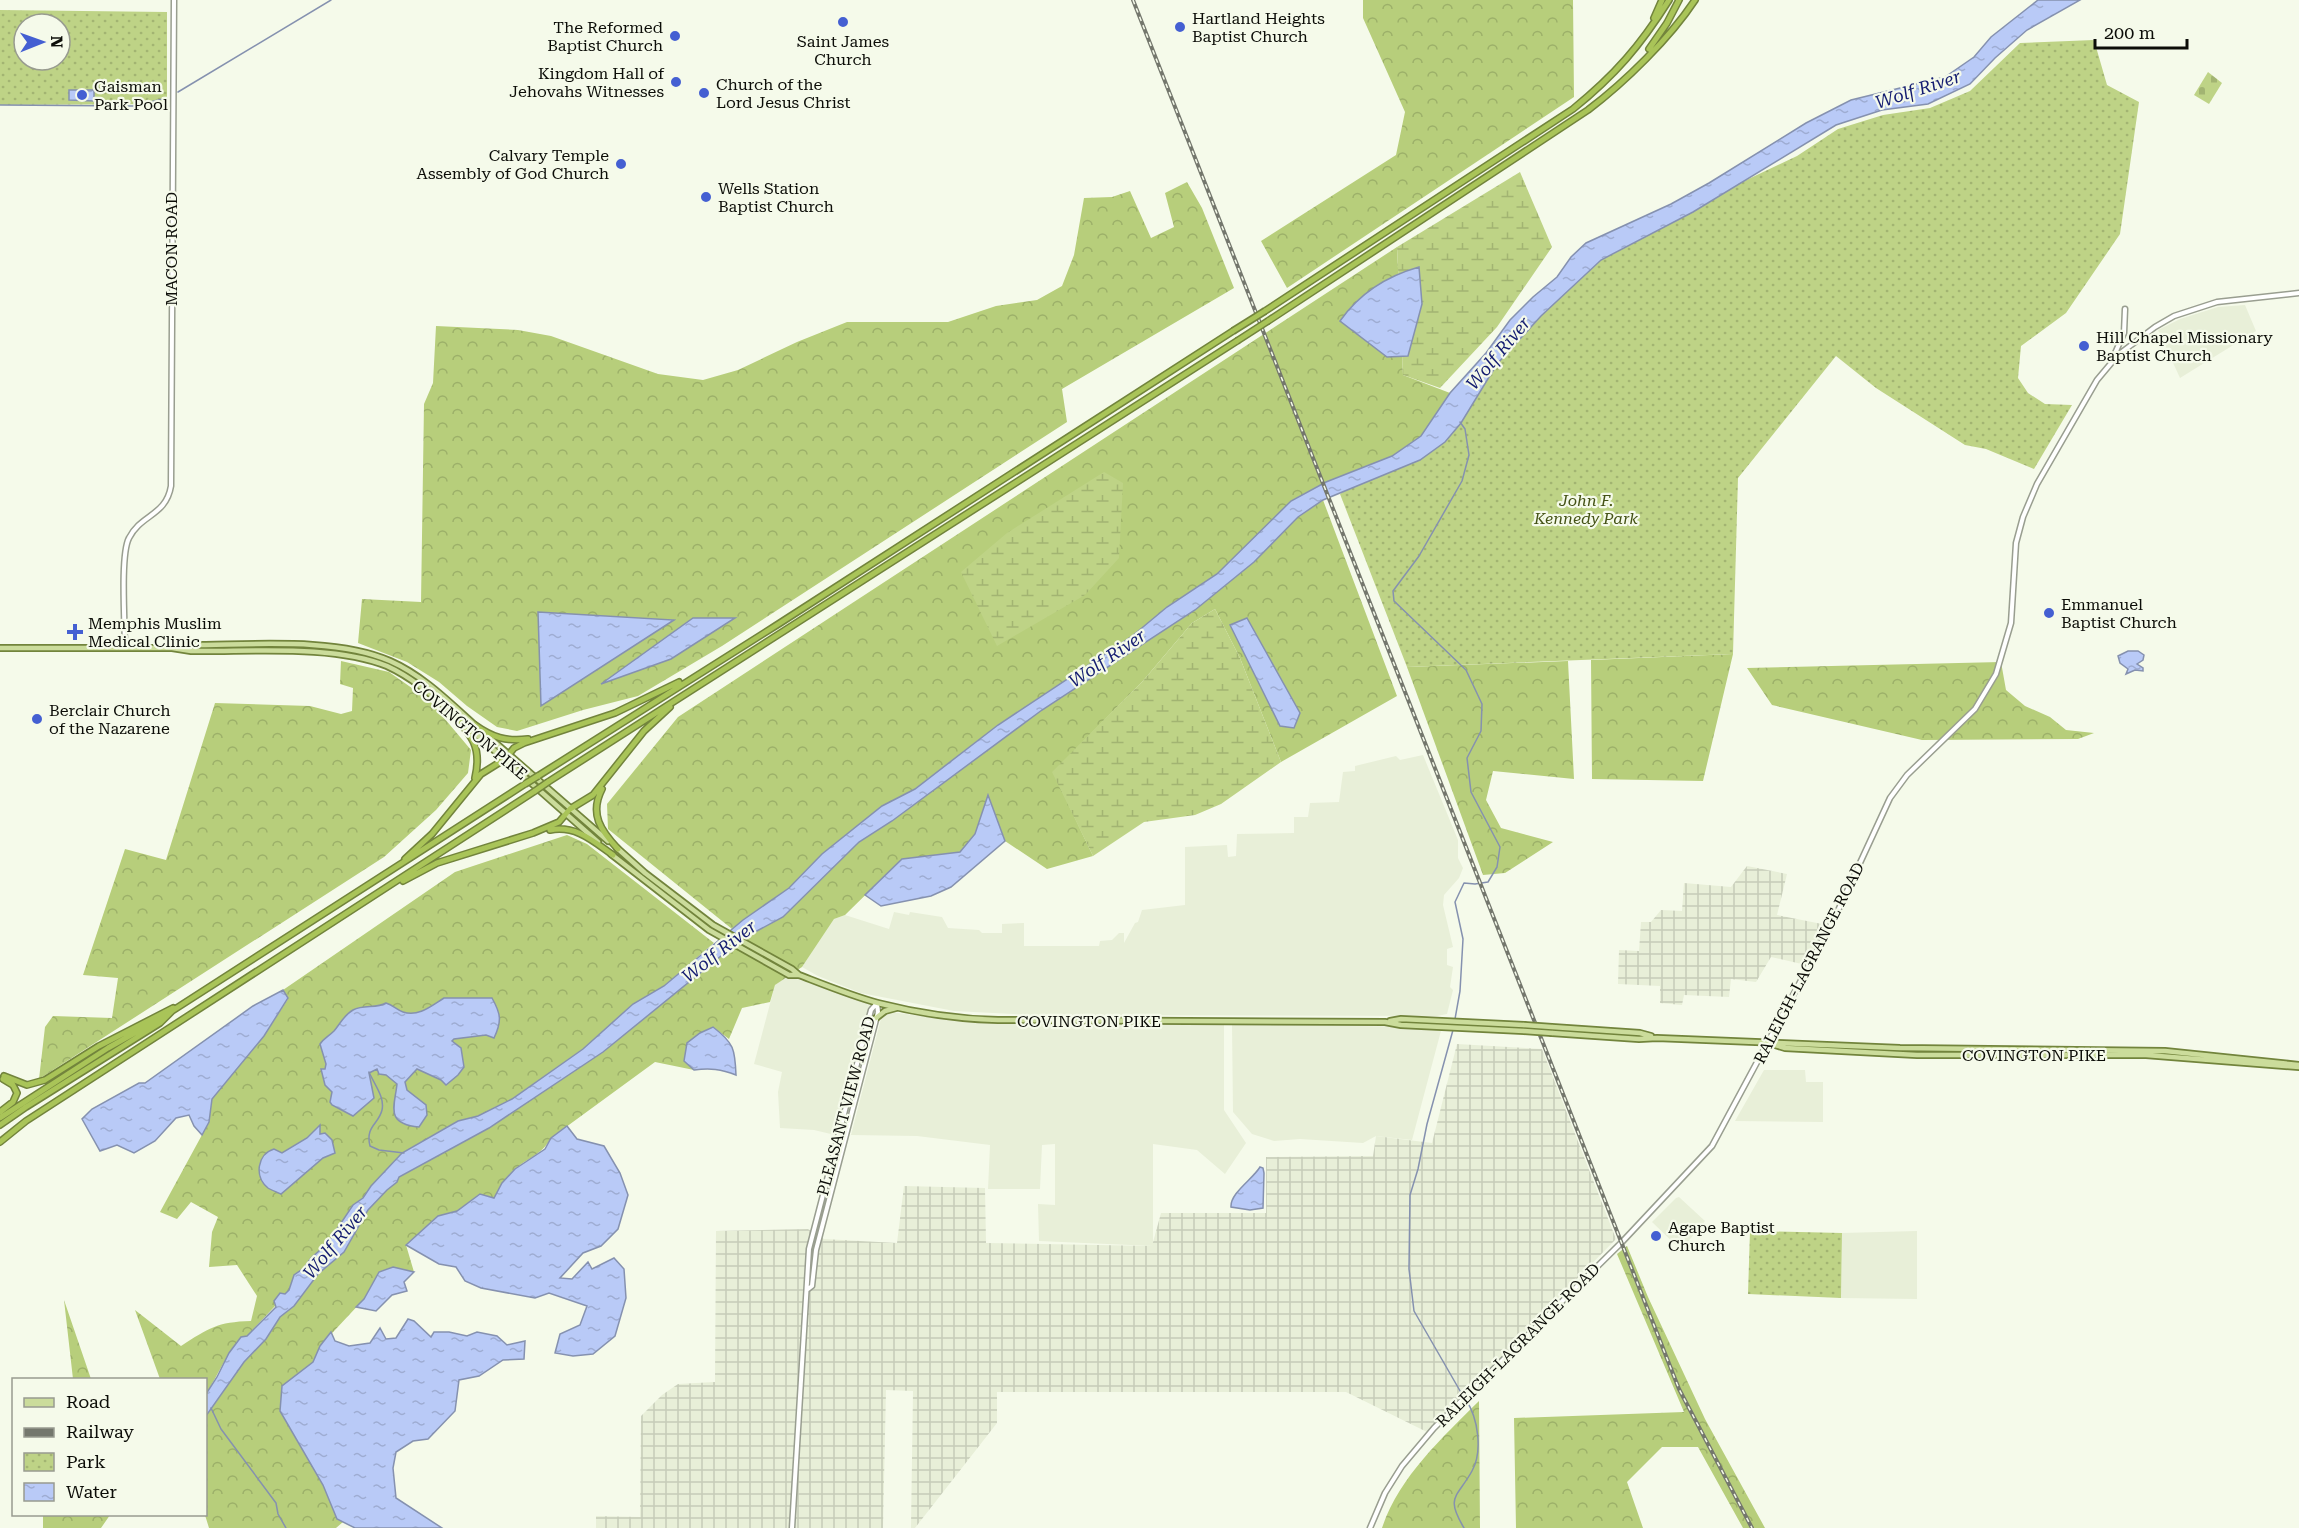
<svg xmlns="http://www.w3.org/2000/svg" width="2299" height="1528" font-family="'Roboto Serif',serif">
	<defs>
		<pattern id="industrial-grid" width="8" height="8" patternUnits="userSpaceOnUse" patternTransform="scale(1.5)"><rect width="8" height="8" fill="#e8efd8"/><path d="M0 4h8M4 0v8" fill="none" stroke="#c6ccb8"/></pattern>
		<pattern id="forest-crowns" width="20" height="18" patternUnits="userSpaceOnUse" patternTransform="scale(1.5)"><rect width="20" height="18" fill="#b7ce7b"/><path d="M2 6a3 3 0 1 1 6 0M12 15a3 3 0 1 1 6 0" fill="none" stroke="#9cb069"/></pattern>
		<pattern id="wetland-marsh" width="20" height="14" patternUnits="userSpaceOnUse" patternTransform="scale(1.5)"><rect width="20" height="14" fill="#bed386"/><path d="M1 5h8M5 5V1M11 12h8M15 12V8" fill="none" stroke="#a2b472"/></pattern>
		<pattern id="cemetery-stones" width="16" height="16" patternUnits="userSpaceOnUse" patternTransform="scale(1.5)"><rect width="16" height="16" fill="#bed386"/><path d="M2 7V4a2 2 0 0 1 4 0v3zM10 15v-3a2 2 0 0 1 4 0v3z" fill="#a2b472"/></pattern>
		<pattern id="park-dots" width="8" height="8" patternUnits="userSpaceOnUse" patternTransform="scale(1.5)"><rect width="8" height="8" fill="#bed386"/><path d="M2 2h.1M6 6h.1" fill="none" stroke="#a2b472" stroke-width="1.8" stroke-linecap="round"/></pattern>
		<pattern id="water-ripples" width="26" height="14" patternUnits="userSpaceOnUse" patternTransform="scale(1.5)"><rect width="26" height="14" fill="#b9caf7"/><path d="M2 4q2-2 4 0t4 0M15 11q2-2 4 0t4 0" fill="none" stroke="#9eacd2"/></pattern>
	</defs>
	<rect width="100%" height="100%" fill="#f5faea"/>
	<path fill="#e8efd8" d="M2245,305L2256,331L2180,378L2158,330L2180,319L2218,307Z
		M1423,755L1458,840V858L1463,868L1459,878L1444,895L1443,905L1453,947L1447,949V965L1453,967L1450,987L1453,990L1447,1014L1437,1016L1033,1015L954,1011L861,993L818,976L802,967L834,919L845,915L889,929L894,912L909,915L910,912L942,917L948,928L979,930L982,933H1002V924L1024,923V946H1099L1100,941L1112,940L1119,933H1124V943L1135,923L1138,922L1142,910L1185,905V847L1227,845L1228,857L1236,856L1237,834L1294,833V817H1308L1310,803L1339,802L1343,772L1355,771V766L1396,756L1400,760Z
		M786,976L872,1001L835,1135L814,1130L780,1128L778,1092L782,1072L754,1064L775,985Z
		M883,1011L951,1020L1224,1025V1110L1246,1143L1225,1174L1197,1150L1153,1144V1246L1039,1241L1038,1204L1055,1205V1144L1042,1145L1040,1189H988L990,1145L917,1136L851,1135Z
		M1232,1025L1442,1027L1412,1140L1376,1136L1363,1143L1300,1139L1274,1141L1252,1134L1233,1112Z
		M1764,1070H1805L1806,1082H1823V1122L1735,1121Z
		M1679,1197L1705,1221L1681,1250L1652,1222L1676,1198Z
		M1917,1231V1299L1841,1298L1842,1233Z"/>
	<path fill="url(#industrial-grid)" d="M1747,866L1787,874L1777,915L1827,925L1806,965L1771,957L1756,982L1731,979L1729,997L1684,995L1682,1005L1660,1003V986L1618,984L1619,950L1639,951L1641,922H1651L1661,910L1682,911L1684,883L1731,887Z
		M1457,1044L1542,1049L1616,1239L1427,1432L1346,1392H997V1423L915,1528H911L913,1391L886,1390L883,1528H596V1516L640,1517L641,1416L662,1395L678,1384L715,1382L716,1231L808,1229L824,1239L897,1243L904,1186L985,1188L986,1243L1152,1246L1161,1213H1266V1157L1373,1156L1376,1136L1432,1143Z"/>
	<path fill="url(#forest-crowns)" d="M1363,0H1573L1574,97L1287,288L1261,241L1396,155L1405,112L1363,18Z
		M1187,182L1202,208L1234,288L1062,389L1067,422L722,646L638,696L583,710L517,731L497,727L467,706L439,682L407,662L358,643L362,599L421,602L424,404L433,383L436,326L518,330L551,336L658,374L703,380L738,370L797,342L847,322H948L996,306L1037,300L1062,286L1074,255L1084,198L1112,197L1130,191L1151,238L1174,227L1165,193Z
		M1397,247L1403,375L1450,393L1421,436L1392,456L1326,482L1291,501L1217,574L1167,607L1131,637L998,725L915,789L882,806L822,854L789,888L732,929L608,829L607,804L678,717Z
		M1323,500L1397,696L1281,762L1240,658L1215,609L1192,623L1142,682L1053,772L1093,856L1047,869L1005,841L988,796L975,834L960,852L902,859L845,915L834,919L802,967L775,985L770,1002L742,1008L729,1039L713,1027L684,1061L694,1070L655,1062L551,1138C541,1156 528,1157 514,1170C505,1178 499,1188 494,1198L480,1194L457,1211L438,1216L406,1245L414,1272L393,1267L379,1272L364,1299L320,1346L313,1362L302,1372L280,1411L323,1485L337,1519L343,1522L336,1528H209L205,1515L206,1416L244,1362L266,1339L280,1317L294,1306L317,1274L344,1252L368,1210L387,1190L397,1182L399,1177L489,1128L603,1052L742,939L783,917L859,842L892,821L1042,710L1195,610L1254,562L1298,517Z
		M1733,654L1703,781L1592,779L1591,660Z
		M341,661L389,672L429,700L471,750L468,773L436,810L384,857L39,1079L45,1027L53,1016L112,1018L118,978L83,975L125,849L166,860L215,703L310,706L341,714L352,711L353,688L340,684Z
		M1568,661L1574,779L1493,771L1486,800L1501,828L1553,842L1505,873L1483,875L1407,667Z
		M2001,662L2006,690L2025,706L2050,717L2066,730L2094,733L2078,739L1922,740L1772,705L1747,668Z
		M567,835L587,844L714,943L664,986L633,1004L583,1049L512,1099L478,1116L458,1121L402,1153L371,1186L363,1198L353,1205L327,1244L311,1258L291,1283L290,1290L247,1336C233,1339 215,1381 206,1394V1380L160,1379L135,1310L181,1346C209,1328 217,1322 251,1321L257,1296L237,1265L209,1267L212,1232L218,1217L191,1202L177,1219L160,1212L209,1122L212,1099L264,1036L288,999L283,990L455,872Z
		M1627,1246L1648,1297L1705,1419L1765,1528H1743L1698,1447H1662L1627,1482L1643,1528H1516L1514,1418L1684,1412L1617,1254Z
		M64,1300L91,1379H73Z
		M1479,1401L1480,1528H1382C1399,1477 1442,1438 1479,1401Z
		M43,1515H110L101,1528H43Z"/>
	<path fill="url(#wetland-marsh)" d="M1520,172L1552,247L1497,327L1440,388L1403,375L1397,247Z
		M1104,472L1123,483L1119,558L1085,595L997,646L961,572L1007,533Z
		M1215,609L1240,658L1281,762L1221,804L1195,815L1144,822L1093,856L1052,772L1142,682L1192,623Z"/>
	<path fill="url(#cemetery-stones)" d="M2208,72L2222,83L2209,104L2194,95Z"/>
	<path fill="url(#park-dots)" fill-rule="evenodd" d="M0,10L167,12V104L0,105ZM24,24H60V60H24Z
		M2094,40L2107,85L2139,102L2120,234L2066,313L2021,346L2018,378L2028,393L2045,404L2072,405L2034,469L1986,449L1965,445L1876,388L1836,356L1738,478L1733,654L1407,667L1340,494L1478,395L1496,364L1541,316L1601,260L1693,212L1738,184L1797,156L1838,129L1883,115L1930,108L1970,91L2020,43Z
		M1750,1231L1842,1233L1841,1298L1748,1294Z"/>
	<path fill="url(#water-ripples)" stroke="#8591af" stroke-width="1.5" d="M2038,0H2080L2027,30L1995,58L1970,84L1928,104L1882,110L1836,125L1693,212L1601,260L1541,316L1497,364L1461,423L1445,442L1420,460L1323,500L1298,517L1254,562L1195,610L1042,710L892,821L859,842L783,917L742,939L603,1052L489,1128L399,1177L397,1182L387,1190L368,1210L344,1252L318,1274L294,1306L280,1317L266,1339L244,1362L206,1416V1394L217,1377L229,1353L241,1337L247,1336L276,1307L274,1301L280,1293L285,1294L289,1290L294,1275L304,1268L311,1258L327,1244L353,1205L363,1198L371,1186L402,1153L458,1121L478,1116L512,1099L583,1049L633,1004L664,986L743,920L789,888L822,854L882,806L915,789L998,725L1131,637L1167,607L1217,574L1291,501L1326,482L1392,456L1421,436L1450,393L1486,353L1510,320L1533,297L1557,277L1571,257L1586,243L1671,204L1709,183L1806,123L1851,100L1945,77L1974,57L1991,37Z
		M69,90H94V101L69,100Z
		M1419,267L1422,304L1408,356L1387,357L1340,321C1359,294 1387,276 1419,267Z
		M538,612L674,620L541,706Z
		M693,618H735L671,659L601,684Z
		M1247,618L1300,713L1294,728L1280,726L1230,625Z
		M2128,651H2138L2144,655L2143,660L2137,664L2143,668V671L2135,670L2126,674L2128,669L2120,663L2118,656Z
		M988,795L1005,841L951,887L931,896L881,906L865,895L902,859L960,852L975,834Z
		M283,990L288,998L264,1036L212,1099L209,1122L202,1135L194,1126L189,1115L176,1118L155,1141L134,1153L117,1145L100,1151L82,1119L92,1109L139,1083H145L253,1006Z
		M444,998H492C501,1014 502,1021 494,1038L486,1035L454,1039L452,1041L461,1048L464,1067L458,1075L446,1085L441,1080L417,1069L405,1082L407,1090L426,1105L427,1115L419,1127C384,1124 395,1105 397,1084L386,1075L379,1074L377,1069L369,1073L374,1098L353,1116L332,1105L330,1102L332,1092L325,1085L321,1069H325L326,1064L320,1044C324,1038 329,1036 334,1031C340,1024 344,1015 353,1010C364,1004 376,1009 386,1003C393,1005 397,1010 403,1012C419,1017 431,1006 444,998Z
		M713,1027C734,1043 735,1049 736,1075C721,1069 710,1068 694,1070L684,1061L687,1043L700,1033Z
		M320,1125V1134L325,1133L332,1140L335,1153L323,1158L281,1194C277,1192 271,1190 268,1188C254,1177 257,1154 274,1149L282,1153L307,1138Z
		M567,1126L577,1139L604,1146L620,1173L628,1195L618,1229L601,1246L583,1253L560,1278L572,1279L588,1262L592,1269L614,1258L624,1269L626,1298L615,1336L593,1354L573,1356L555,1353L560,1334L580,1325L587,1306L549,1293L535,1298L481,1288L465,1281L456,1267L439,1264L406,1245L438,1216L457,1211L480,1194L494,1198L502,1183L515,1169L545,1149L551,1138Z
		M1260,1167L1263,1168L1264,1173L1263,1208L1250,1210L1231,1207C1230,1193 1253,1179 1260,1167Z
		M393,1267L414,1272L404,1282L407,1291L392,1295L376,1311L356,1307L364,1299L379,1272Z
		M408,1319L414,1321L431,1337L434,1332H449L467,1336L477,1332L497,1336L507,1345L525,1341L524,1359L503,1360L479,1376L459,1380L455,1411L428,1439L413,1441L396,1452L393,1468L396,1498L442,1528H355L337,1519L323,1485L280,1411L282,1386L313,1362L320,1346L331,1332L335,1341L349,1346L370,1343L380,1328L386,1339L396,1338Z"/>
	<g fill="none" stroke-linecap="round" stroke-linejoin="round">
		<path stroke="#8591af" stroke-width="1.5" d="M178,92L331,0
			M0,105L133,106L167,98
			M1455,1019L1460,991L1463,939L1455,902L1464,883L1475,884L1488,882L1497,867L1500,847L1471,792L1467,758L1481,731L1482,704L1466,670L1394,601L1393,591L1419,556L1462,481L1469,455L1465,429L1460,422
			M1453,1030L1427,1124L1418,1169L1410,1195L1409,1269L1414,1311L1463,1396
			M369,1072C374,1084 385,1097 382,1110C379,1124 365,1126 370,1146L379,1150L404,1153
			M211,1408L221,1429L276,1503L278,1514L286,1528
			M1464,1528C1445,1496 1457,1498 1472,1471C1483,1451 1478,1418 1466,1400"/>
		<g stroke="#999e90" stroke-width="7">
			<path id="secondary" d="M2112,360L2124,333L2125,309
				M125,648C125,625 120,555 129,538C141,514 166,516 171,486L174,0
				M808,1289L812,1286L816,1250L878,1012L877,1003
				M792,1528L809,1249L871,1010L877,1003
				M1370,1528L1385,1493L1402,1466L1434,1428L1622,1242L1712,1146L1835,917L1890,798L1907,775L1975,709L1996,674L2011,623L2016,543L2023,517L2037,484L2097,380L2118,355L2155,327L2174,316L2217,302L2299,293"/>
		</g>
		<g stroke="#72843c" stroke-width="8">
			<path id="primary" d="M177,647L191,645C250,645 336,637 390,661C424,676 450,703 477,727
				M0,648H172L191,651C249,652 333,644 387,666C411,677 431,694 450,711
				M461,721L598,842
				M483,732L608,841
				M617,848L645,873L713,925L792,969L799,975
				M611,854L709,930L789,975H799C825,985 852,996 878,1003C917,1013 958,1019 998,1020L1385,1022L1401,1025L1524,1031
				M876,1018L885,1011L896,1008
				M1390,1021L1401,1019L1524,1025
				M1552,1027L1640,1033L1651,1036
				M1552,1033L1639,1039L1657,1038L1900,1048L2165,1051L2299,1065
				M1775,1045L1785,1048L1917,1055H2146L2299,1067"/>
		</g>
		<g stroke="#72843c" stroke-width="8">
			<path id="motorway" d="M1654,18L1662,0
				M1649,49L1667,23L1679,0
				M1265,311L1573,109C1615,75 1640,46 1669,0
				M1268,321L1588,110C1625,82 1670,38 1695,0
				M448,709C469,733 483,744 475,778
				M475,725C492,737 506,742 528,739
				M538,776L780,623L1233,331
				M548,782L1237,341
				M602,789C589,814 601,831 618,849
				M550,830C576,825 593,841 613,855
				M405,859L432,834L481,774L505,759L514,748L524,743L615,713L679,682
				M403,881L437,863L533,833L559,822L570,809L593,795L644,731L670,707
				M4,1076L27,1085L45,1080L99,1046L173,1008
				M0,1112L13,1102L17,1093L13,1085L3,1079
				M0,1118L108,1048L163,1017
				M0,1125L26,1107L160,1023L172,1011L525,784
				M0,1142L26,1121L535,791"/>
		</g>
		<use href="#secondary" stroke="#fff" stroke-width="4"/>
		<use href="#primary" stroke="#cbdc9b" stroke-width="4.5"/>
		<use href="#motorway" stroke="#a9c458" stroke-width="5"/>
		<g stroke="#74776d" stroke-width="4">
			<path id="rail" d="M1133,0L1679,1389L1752,1528"/>
		</g>
		<use href="#rail" stroke="#f5faea" stroke-width="1.5" stroke-dasharray="4.5" stroke-linecap="butt"/>
		<g stroke="#72843c" stroke-width="8" stroke-linecap="butt">
			<path id="primary-bridge" d="M1524,1025L1552,1027
				M1524,1031L1552,1033"/>
		</g>
		<g stroke="#72843c" stroke-width="8" stroke-linecap="butt">
			<path id="motorway-bridge" d="M1233,331L1265,311
				M1237,341L1268,321
				M525,784L538,776
				M535,791L548,782"/>
		</g>
		<use href="#primary-bridge" stroke="#cbdc9b" stroke-width="4.5"/>
		<use href="#motorway-bridge" stroke="#a9c458" stroke-width="5"/>
	</g>
	<g fill="#445fd2" stroke="#f5faea" stroke-width="2">
		<circle cx="843" cy="22" r="6"/>
		<circle cx="1180" cy="27" r="6"/>
		<circle cx="675" cy="36" r="6"/>
		<circle cx="676" cy="82" r="6"/>
		<circle cx="704" cy="93" r="6"/>
		<circle cx="82" cy="95" r="6"/>
		<circle cx="621" cy="164" r="6"/>
		<circle cx="706" cy="197" r="6"/>
		<circle cx="2084" cy="346" r="6"/>
		<circle cx="2049" cy="613" r="6"/>
		<path d="M72 623h6v6h6v6h-6v6h-6v-6h-6v-6h6z"/>
		<circle cx="37" cy="719" r="6"/>
		<circle cx="1656" cy="1236" r="6"/>
	</g>
	<g text-anchor="middle" dominant-baseline="central" stroke-width="4.5" stroke-linejoin="round" paint-order="stroke">
		<g font-size="16" fill="#0c0d08" stroke="#f5faea" text-anchor="start">
			<text x="1192" y="18">Hartland Heights<tspan x="1192" dy="18">Baptist Church</tspan></text>
			<text x="663" y="27" text-anchor="end">The Reformed<tspan x="663" dy="18">Baptist Church</tspan></text>
			<text x="843" y="41" text-anchor="middle">Saint James<tspan x="843" dy="18">Church</tspan></text>
			<text x="664" y="73" text-anchor="end">Kingdom Hall of<tspan x="664" dy="18">Jehovahs Witnesses</tspan></text>
			<text x="716" y="84">Church of the<tspan x="716" dy="18">Lord Jesus Christ</tspan></text>
			<text x="94" y="86">Gaisman<tspan x="94" dy="18">Park Pool</tspan></text>
			<text x="609" y="155" text-anchor="end">Calvary Temple<tspan x="609" dy="18">Assembly of God Church</tspan></text>
			<text x="718" y="188">Wells Station<tspan x="718" dy="18">Baptist Church</tspan></text>
			<text x="2096" y="337">Hill Chapel Missionary<tspan x="2096" dy="18">Baptist Church</tspan></text>
			<text x="2061" y="604">Emmanuel<tspan x="2061" dy="18">Baptist Church</tspan></text>
			<text x="88" y="623">Memphis Muslim<tspan x="88" dy="18">Medical Clinic</tspan></text>
			<text x="49" y="710">Berclair Church<tspan x="49" dy="18">of the Nazarene</tspan></text>
			<text x="1668" y="1227">Agape Baptist<tspan x="1668" dy="18">Church</tspan></text>
		</g>
		<g font-size="16" fill="#0c0d08" stroke="#f5faea">
			<text transform="translate(171 249) rotate(-90)">MACON ROAD</text>
			<text transform="translate(470 730) rotate(40)">COVINGTON PIKE</text>
			<text transform="translate(1809 963) rotate(-63)">RALEIGH-LAGRANGE ROAD</text>
			<text x="1089" y="1021">COVINGTON PIKE</text>
			<text x="2034" y="1055">COVINGTON PIKE</text>
			<text transform="translate(846 1106) rotate(-75)">PLEASANT VIEW ROAD</text>
			<text transform="translate(1518 1345) rotate(-45)">RALEIGH-LAGRANGE ROAD</text>
		</g>
		<g font-size="16" font-style="italic" fill="#445215" stroke="#f5faea">
			<text x="1586" y="500">John F.<tspan x="1586" dy="18">Kennedy Park</tspan></text>
		</g>
		<g font-size="18" font-style="italic" fill="#141d71" stroke="#f5faea">
			<text transform="translate(1918 89) rotate(-18)">Wolf River</text>
			<text transform="translate(1498 353) rotate(-50)">Wolf River</text>
			<text transform="translate(1107 658) rotate(-34)">Wolf River</text>
			<text transform="translate(719 951) rotate(-38)">Wolf River</text>
			<text transform="translate(335 1242) rotate(-50)">Wolf River</text>
		</g>
	</g>
	<rect x="12" y="1378" width="195" height="138" fill="#f5faea" stroke="#989b90" stroke-width="1.5"/>
	<rect x="24" y="1398" width="30" height="9" fill="#cbdc9b" stroke="#989b90" stroke-width="1.5"/>
	<text x="66" y="1408" font-size="18" fill="#0c0d08">Road</text>
	<rect x="24" y="1428" width="30" height="9" fill="#74776d" stroke="#989b90" stroke-width="1.5"/>
	<text x="66" y="1438" font-size="18" fill="#0c0d08">Railway</text>
	<rect x="24" y="1453" width="30" height="18" fill="url(#park-dots)" stroke="#989b90" stroke-width="1.5"/>
	<text x="66" y="1468" font-size="18" fill="#0c0d08">Park</text>
	<rect x="24" y="1483" width="30" height="18" fill="url(#water-ripples)" stroke="#989b90" stroke-width="1.5"/>
	<text x="66" y="1498" font-size="18" fill="#0c0d08">Water</text>
	<g transform="translate(42 42) rotate(89)"><circle r="28" fill="#f5faea" stroke="#989b90" stroke-width="1.5"/>
	<path d="M0-4.5L10 22L0 15L-10 22Z" fill="#445fd2"/>
	<text y="-9" font-size="16" font-weight="bold" text-anchor="middle" fill="#0c0d08">N</text>
	</g>
	<path d="M2095 39v9h92v-9" fill="none" stroke="#0c0d08" stroke-width="3"/>
	<text x="2104" y="39" font-size="18" fill="#0c0d08" stroke="#f5faea" stroke-width="4.5" paint-order="stroke">200 m</text>
</svg>
